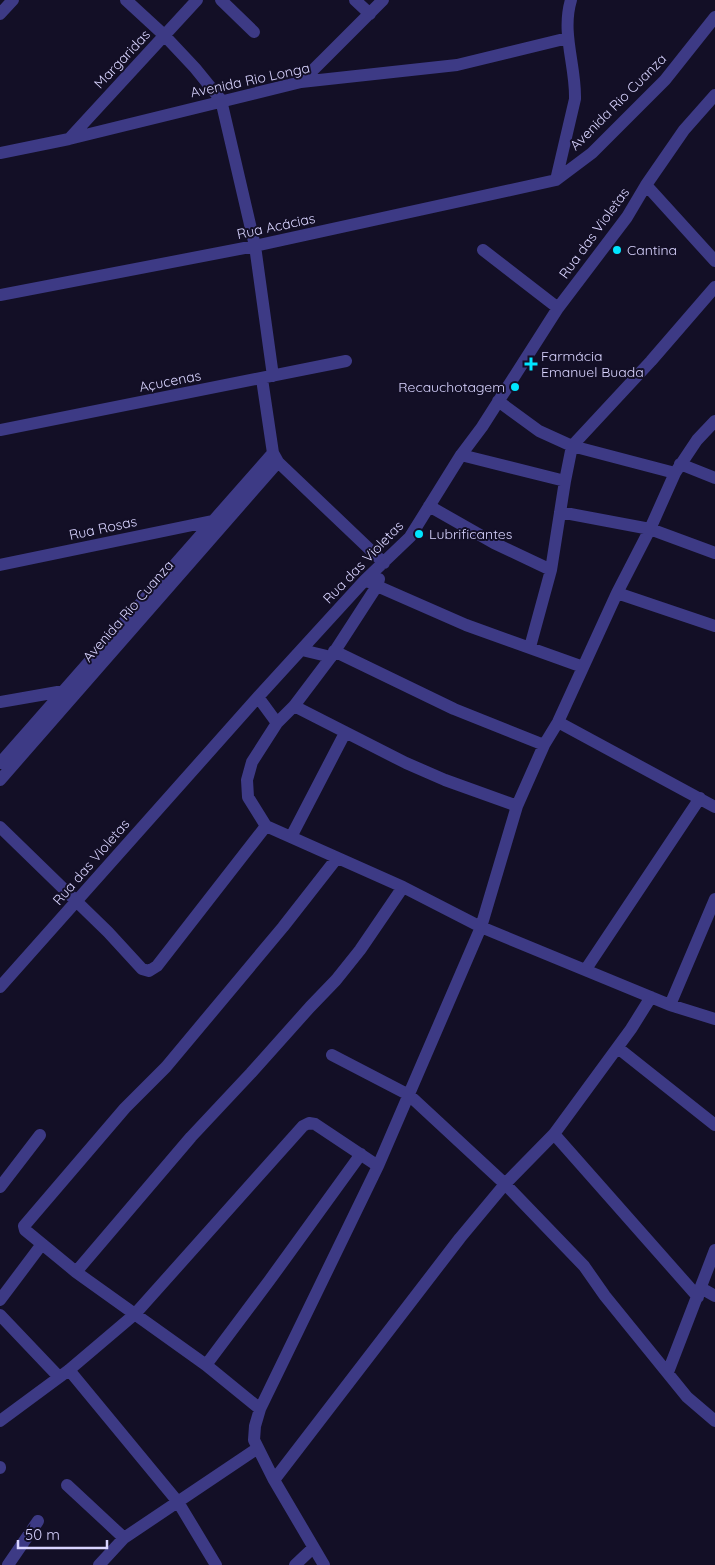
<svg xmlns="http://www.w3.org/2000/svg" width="715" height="1565" font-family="Quicksand,sans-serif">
	<rect width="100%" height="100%" fill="#130f26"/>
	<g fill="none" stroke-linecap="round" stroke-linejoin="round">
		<path stroke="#3d3a85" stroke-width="12" d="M126,0L164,35L195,68L221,100L255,246L273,376
			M221,0L254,32
			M355,0L370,14
			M0,14L13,0
			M301,82L383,0
			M69,139L197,0
			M0,153L69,139L301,82L457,65L568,38
			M556,180L575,99C576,66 561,33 571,0
			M646,185L715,261
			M483,250L558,308
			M0,295L255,246L556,180L592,153L665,80L715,17
			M262,379L273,453
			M498,401L539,431L572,446L675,473
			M0,430L346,361
			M461,455L565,481
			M680,464L715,478
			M429,506L494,543L551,570
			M560,512L650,529L715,553
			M0,565L212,521
			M379,579L377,586L466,625L583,667
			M365,580L377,586L331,657L294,706L277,723L252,762L247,780L248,797L266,826L403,887L481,927L670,1005L715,1019
			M617,593L715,626
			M530,647L551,570L565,481L572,446L651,361L715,287
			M302,650L331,657
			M334,651L454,709L544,745
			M258,697L277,723
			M0,702L69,690
			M294,706L406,763L445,780L517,806
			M558,722L715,807
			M0,763L273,453L278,462L384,563
			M0,780L278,462
			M0,827L108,932L142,969L149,971L157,966L266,826
			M291,837L345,733
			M586,969L700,798
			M0,987L258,697L365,580L410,537L461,455L482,427L558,308L627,217L646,185L684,130L715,95
			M670,1005L715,899
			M618,1048L715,1125
			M332,1055L409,1095L505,1184L584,1266L605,1296L687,1397L715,1421
			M554,1134L698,1297
			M0,1187L40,1135
			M76,1272L191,1137L251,1073L310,1007L336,980L360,950L403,887
			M701,1288L715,1296
			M0,1300L42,1244
			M0,1315L59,1377
			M206,1365L269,1281L361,1154
			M69,1370L178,1502L216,1565
			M668,1372L715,1250
			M260,1409L206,1365L76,1272L25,1230L24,1226L125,1108L166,1067L283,927L337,858
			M0,1421L69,1370L135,1314L303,1126L309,1123L315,1124L378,1166
			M0,1467V1468
			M274,1480L460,1238L505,1184L554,1134L631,1029L651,997
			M67,1485L124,1538
			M8,1565L38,1521
			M99,1565L124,1538L258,1448
			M295,1565L313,1548
			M324,1565L274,1480L254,1440L255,1426L260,1409L378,1166L481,927L517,806L544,745L558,722L617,593L650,529L675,473L697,440L715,421"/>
	</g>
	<g fill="#00e5ff" stroke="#130f26" stroke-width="2">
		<circle cx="617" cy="250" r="5"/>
		<path d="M528.5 356.5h5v5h5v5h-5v5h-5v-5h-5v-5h5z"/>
		<circle cx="515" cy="387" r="5"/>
		<circle cx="419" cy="534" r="5"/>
	</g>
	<g text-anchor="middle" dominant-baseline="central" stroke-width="4" stroke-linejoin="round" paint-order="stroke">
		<g font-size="14" fill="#d9d4ff" stroke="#130f26">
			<text transform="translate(122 59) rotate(-47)">Margaridas</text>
			<text transform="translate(250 80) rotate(-12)">Avenida Rio Longa</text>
			<text transform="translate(618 102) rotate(-45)">Avenida Rio Cuanza</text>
			<text transform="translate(276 226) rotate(-12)">Rua Acácias</text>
			<text transform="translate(594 233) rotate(-54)">Rua das Violetas</text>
			<text transform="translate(170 381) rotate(-11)">Açucenas</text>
			<text transform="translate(103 528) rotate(-12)">Rua Rosas</text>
			<text transform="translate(363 562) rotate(-46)">Rua das Violetas</text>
			<text transform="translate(128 611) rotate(-49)">Avenida Rio Cuanza</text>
			<text transform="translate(91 862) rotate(-49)">Rua das Violetas</text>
		</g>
		<g font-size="14" fill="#d9d4ff" stroke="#130f26" text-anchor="start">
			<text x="627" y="250">Cantina</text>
			<text x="541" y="356">Farmácia<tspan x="541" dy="16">Emanuel Buada</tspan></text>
			<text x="505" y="387" text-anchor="end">Recauchotagem</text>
			<text x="429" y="534">Lubrificantes</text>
		</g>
	</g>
	<path d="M18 1540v8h89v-8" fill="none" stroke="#d9d4ff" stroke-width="2.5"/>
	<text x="25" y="1540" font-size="15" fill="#d9d4ff" stroke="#130f26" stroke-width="4" paint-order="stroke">50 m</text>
</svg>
